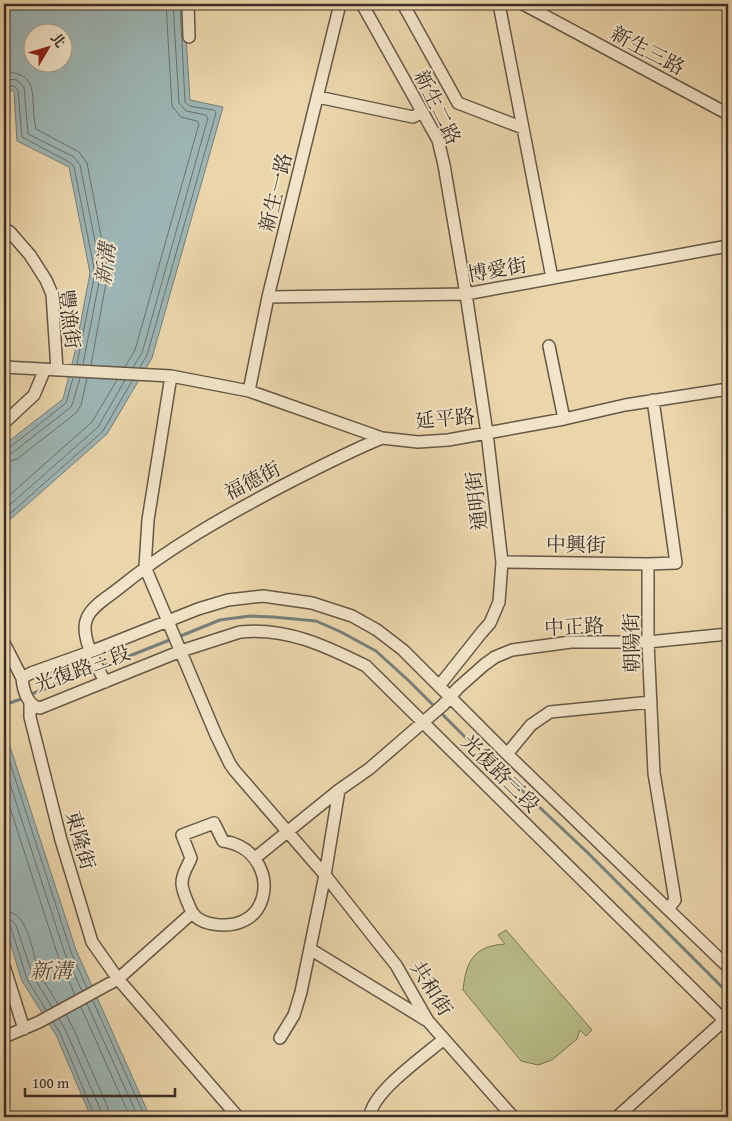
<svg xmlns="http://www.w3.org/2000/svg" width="732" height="1121" font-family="'Gentium Book Plus','Noto Serif TC',serif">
	<rect width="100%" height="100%" fill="#ebd6ab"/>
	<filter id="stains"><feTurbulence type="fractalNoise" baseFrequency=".004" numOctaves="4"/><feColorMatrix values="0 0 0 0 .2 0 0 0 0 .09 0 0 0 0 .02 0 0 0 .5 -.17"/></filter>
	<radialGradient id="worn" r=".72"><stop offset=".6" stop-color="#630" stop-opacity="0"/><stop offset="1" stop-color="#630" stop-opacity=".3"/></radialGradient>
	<path fill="#b8bd88" stroke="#797657" d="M506,930L592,1030L586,1036L580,1030L577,1039L552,1060L538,1065L521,1061L463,990C466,961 474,946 505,944L498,935Z"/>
	<path fill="#9db6b5" stroke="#75807c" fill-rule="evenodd" d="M4,4H184L190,100L223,107L152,358L107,434L4,525V445L63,399L75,352L90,273L69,167L17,141L14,91L4,90ZM32,32H62V62H32Z
		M4,728L76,950L150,1117H91L56,1035L22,981L4,923Z"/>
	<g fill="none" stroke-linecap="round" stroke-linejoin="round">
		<path stroke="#6c726e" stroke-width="1" d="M4,72C43,72 29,102 36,129L79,152L87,163L108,272L91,365
			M4,79L17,80L24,87L28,134L74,157L80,165L101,272L83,364
			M4,86H14L18,90L22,137L71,163L74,167L95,273L77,364
			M125,367L135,350L199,124L197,121L181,117L172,106L166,4
			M133,367L142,353L208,118L206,115L186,111L179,103L173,4
			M140,367L147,355L216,113L214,110L189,106L185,102L180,4
			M4,449L9,448L66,403L73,378
			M4,455L12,453L71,407L73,402L80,378
			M4,463L17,459L76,413L81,405L87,378
			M4,500L92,422L117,380
			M4,510L98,427L125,380
			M4,519L103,431L132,381
			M4,744L71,952L87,988
			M4,765L65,954L82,991
			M4,789L58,956L75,995
			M4,911C31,912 31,954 40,974C45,984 52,994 58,1004
			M4,918L11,920L16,925L33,976L52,1007
			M4,924L8,925L11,928L27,979L46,1010
			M93,1001L145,1117
			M87,1004L138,1117
			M81,1007L130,1117
			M66,1015L73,1028L108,1108L109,1117
			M59,1019L66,1031L101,1111L102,1117
			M53,1022L60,1033L95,1117"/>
		<path stroke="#75807c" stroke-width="3" d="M178,637L220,620L250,616L273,617L316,621L341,632L376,651L409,681L464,736L588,853L728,993
			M102,667L172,639
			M29,695L96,669
			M4,705L24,698"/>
		<g stroke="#665847" stroke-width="14">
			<path id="street" d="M188,4L189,37
				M362,4L438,140L444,165L466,294L487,433L502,562L499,602L490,623L482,632L439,686
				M403,4L458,103L523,128
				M499,4L552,278
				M523,4L728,114
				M318,97L413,117L422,112
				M4,228L10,232L30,255L46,280L52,294L57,370
				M268,297L466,294L728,246
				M549,346L564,419
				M4,367L171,376L249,391L382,438L418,442L448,440L487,433L564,419L625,405L728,389
				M171,376L148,520L145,567L216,735L230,764L235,771L325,875L380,945L396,965L428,1021L513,1117
				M249,391L268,297L340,4
				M653,400L676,563L648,564V642L654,773L675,900L668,909
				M4,423L34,395L45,369
				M502,562L648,564
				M4,643L22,678
				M105,682C97,666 79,635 87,618C92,606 108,597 118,589C168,548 225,516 282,486C315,469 348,452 382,438
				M30,703V717L61,840L92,942L118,979L238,1117
				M507,754L531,725L550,712L651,702
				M214,823L223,841C242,844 254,853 261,870C268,887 263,911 245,920C231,928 201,927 192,912C190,909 189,905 187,901C185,896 182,889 182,883C182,873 188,866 191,858L182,835Z
				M255,858L339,790L369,769L443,705L458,688L484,665L495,657L512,650L571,642H648L728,634
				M310,949L426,1020
				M4,966L24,1029
				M728,967L507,754L403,650L377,630L352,616L312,603L263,596L228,600L198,609L90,652L31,673L22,678C23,689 27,706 40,708L181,651L240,632C286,627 326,646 366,666L728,1024
				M4,1037L39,1022L118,979L192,913
				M280,1038L294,1015L301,992L325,875L339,790
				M374,1117L371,1112C377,1089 425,1055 444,1039
				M617,1117L728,1017"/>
		</g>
		<use href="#street" stroke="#f2e4c8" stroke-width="11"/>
	</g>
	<g text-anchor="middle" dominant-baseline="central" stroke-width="4" stroke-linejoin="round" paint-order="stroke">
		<g font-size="20" fill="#3a2e26" stroke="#f2e4c8">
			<text transform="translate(648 50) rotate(28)">新生三路</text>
			<text transform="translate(438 107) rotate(64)">新生二路</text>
			<text transform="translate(275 192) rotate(-76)">新生一路</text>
			<text transform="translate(497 269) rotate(-10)">博愛街</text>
			<text transform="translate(70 319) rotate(83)">豐漁街</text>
			<text transform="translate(445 418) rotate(-5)">延平路</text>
			<text transform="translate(252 480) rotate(-27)">福德街</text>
			<text transform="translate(476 501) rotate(-97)">通明街</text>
			<text transform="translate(576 544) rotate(1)">中興街</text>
			<text transform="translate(574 626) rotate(-3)">中正路</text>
			<text transform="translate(631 643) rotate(-91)">朝陽街</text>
			<text transform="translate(82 668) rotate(-20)">光復路三段</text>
			<text transform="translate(501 773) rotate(45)">光復路三段</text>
			<text transform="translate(81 840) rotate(74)">東隆街</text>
			<text transform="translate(432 988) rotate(58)">共和街</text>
		</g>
		<g font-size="21" font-style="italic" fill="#4e4943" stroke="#f2e4c8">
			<text transform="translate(105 264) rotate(-83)">新溝</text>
			<text x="51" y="970">新溝</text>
		</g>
	</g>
	<rect width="732" height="1121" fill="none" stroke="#ebd6ab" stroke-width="20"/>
	<rect x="5" y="5" width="722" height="1111" fill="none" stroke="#3a2e26" stroke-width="2.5"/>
	<rect x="10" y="10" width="712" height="1101" fill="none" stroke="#3a2e26"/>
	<g transform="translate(48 48) rotate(52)"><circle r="24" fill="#f2e4c8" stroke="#a89b87"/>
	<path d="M0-4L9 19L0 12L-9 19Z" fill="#8f2418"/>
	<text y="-8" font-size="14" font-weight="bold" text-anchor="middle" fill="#3a2e26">北</text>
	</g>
	<path d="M25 1088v8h150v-8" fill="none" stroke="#3a2e26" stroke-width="2.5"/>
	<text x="32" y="1088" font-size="15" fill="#3a2e26" stroke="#f2e4c8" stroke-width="4" paint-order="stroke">100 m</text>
	<rect width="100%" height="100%" filter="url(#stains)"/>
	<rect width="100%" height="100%" fill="url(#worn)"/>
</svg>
